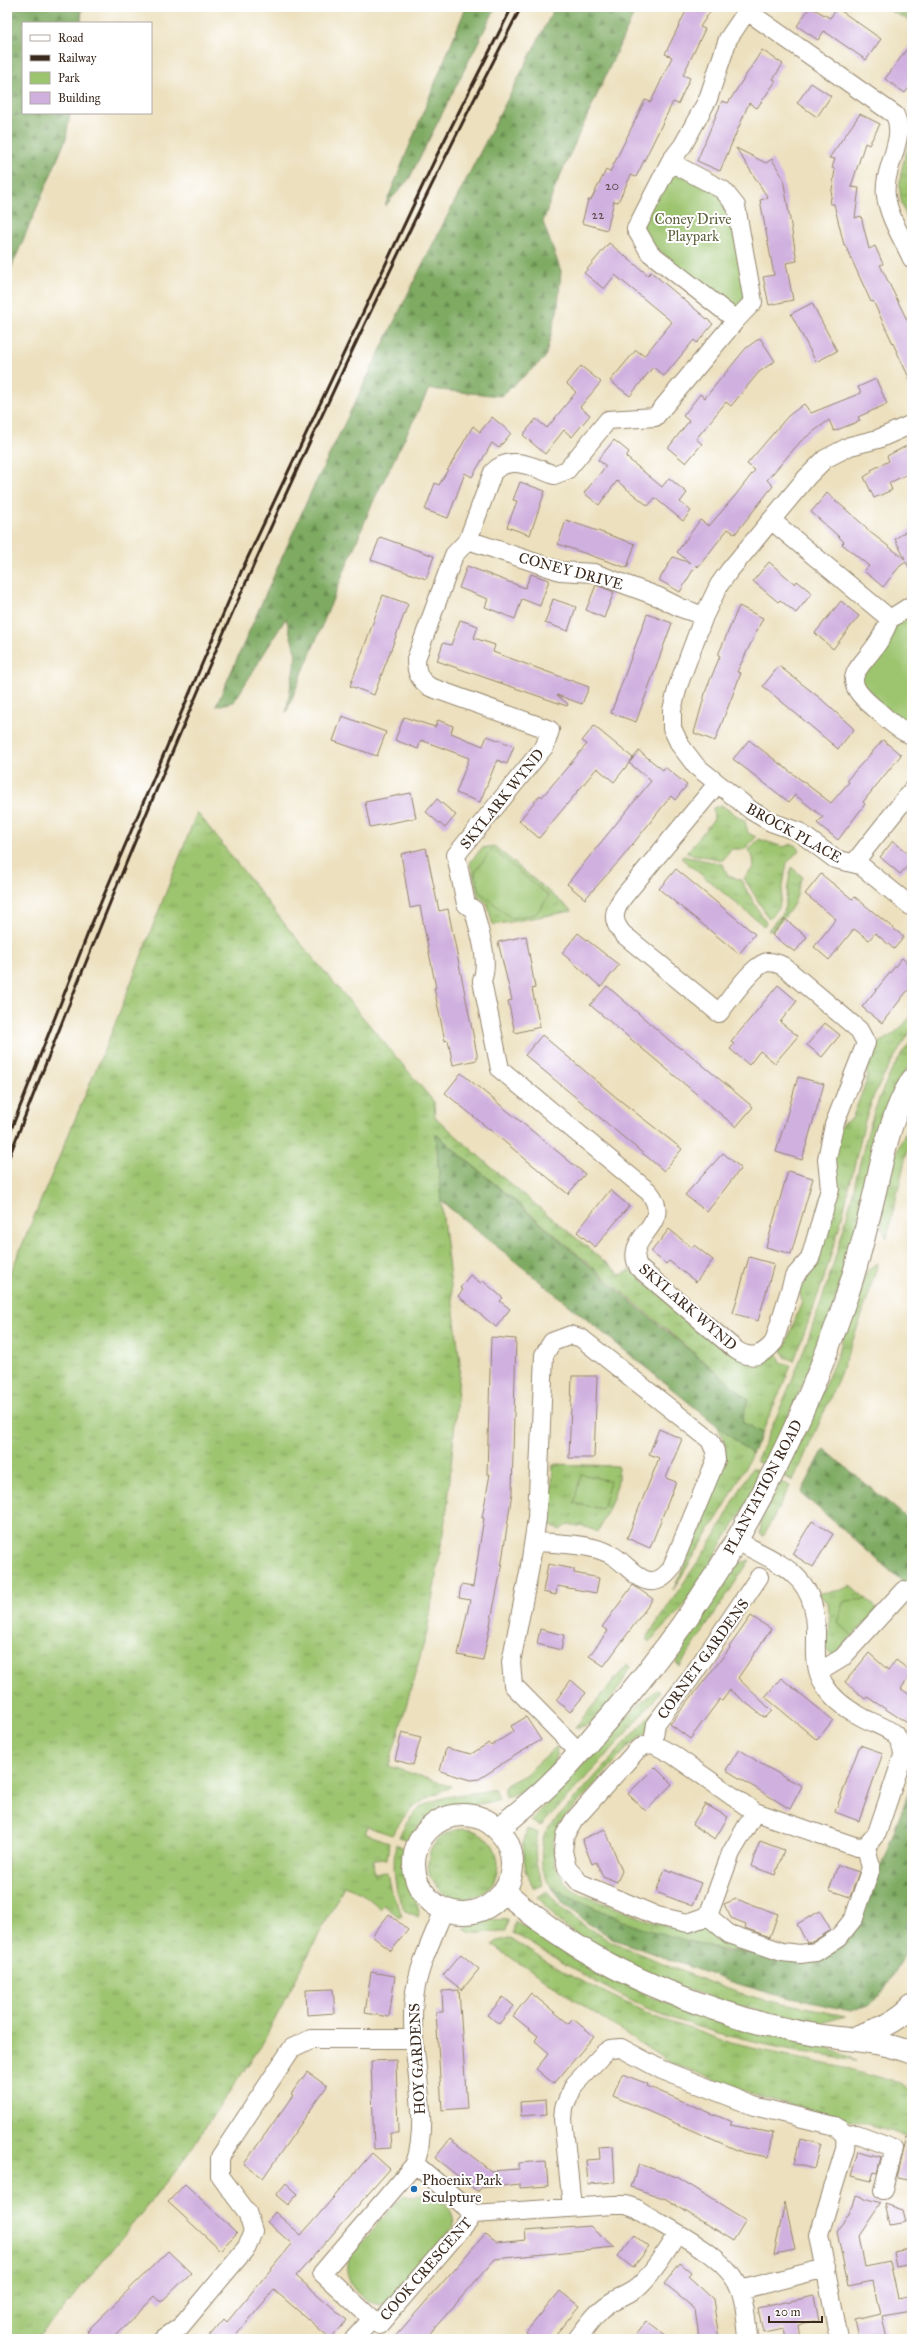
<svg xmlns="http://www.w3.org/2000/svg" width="919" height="2346" font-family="'IM FELL Great Primer',serif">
	<defs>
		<pattern id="grass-tufts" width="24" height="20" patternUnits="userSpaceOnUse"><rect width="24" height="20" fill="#9dc570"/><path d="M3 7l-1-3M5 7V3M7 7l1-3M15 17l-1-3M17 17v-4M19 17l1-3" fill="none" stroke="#81a05b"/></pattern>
		<pattern id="forest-firs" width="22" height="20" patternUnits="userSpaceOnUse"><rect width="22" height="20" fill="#7eaa62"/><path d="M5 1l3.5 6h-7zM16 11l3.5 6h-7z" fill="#688b50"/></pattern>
	</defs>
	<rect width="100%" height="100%" fill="#fff"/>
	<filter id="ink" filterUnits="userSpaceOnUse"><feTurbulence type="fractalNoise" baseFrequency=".025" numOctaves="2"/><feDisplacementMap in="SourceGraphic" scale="8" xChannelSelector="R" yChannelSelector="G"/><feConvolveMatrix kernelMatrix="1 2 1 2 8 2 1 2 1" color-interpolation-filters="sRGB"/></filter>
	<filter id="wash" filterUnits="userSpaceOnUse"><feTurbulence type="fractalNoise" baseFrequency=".012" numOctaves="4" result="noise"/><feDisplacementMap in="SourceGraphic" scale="16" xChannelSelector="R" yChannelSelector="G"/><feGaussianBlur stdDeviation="0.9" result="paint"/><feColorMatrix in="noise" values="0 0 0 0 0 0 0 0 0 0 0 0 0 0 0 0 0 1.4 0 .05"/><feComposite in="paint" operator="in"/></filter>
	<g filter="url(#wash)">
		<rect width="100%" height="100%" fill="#ece0be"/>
		<path fill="url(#grass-tufts)" stroke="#6c7847" d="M883,7H912V22Z
			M911,121H912V157L907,168L912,182V229C891,187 901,174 912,131Z
			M721,805L745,821L748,833L756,837L745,849H731L723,860L686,853L714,819L713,808Z
			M197,812L287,927L434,1102L435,1117L508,1182L621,1275L631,1270L699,1329L771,1354L777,1352L781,1362L791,1366L762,1433L742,1422L747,1398L436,1134L441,1201L460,1363L448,1502L427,1632L389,1766L452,1787C425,1797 406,1809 392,1835L368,1827L365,1833L389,1843L387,1859L373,1860L374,1873L387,1872L390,1888L402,1915L399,1917L384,1905L380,1909L361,1893L344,1886L261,2046L216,2111L180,2166L58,2315L35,2339H7V1281L115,1024Z
			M759,839L783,847L793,844L800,849L787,863L779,908L769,919L744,878L754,867L753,857L748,851Z
			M494,846L572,911L493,925L487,903L478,896L470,862L482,848Z
			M683,856L723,864L728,876L740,879L766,923L764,926L681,858Z
			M791,867L803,877C798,883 799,891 796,898C792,911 781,920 773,930H768L784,911Z
			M912,1014V1029L892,1061L874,1095L865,1121L840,1225L823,1281L794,1361L785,1357L782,1349L785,1347L802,1301L797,1285L842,1124L852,1119L868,1077L865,1067L872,1046C889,1038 901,1030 912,1014Z
			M912,1040V1061L896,1087L833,1308L805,1379L765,1466L756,1461C791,1389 819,1315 841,1238C861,1171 867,1096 912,1040Z
			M912,1118V1130L887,1238L883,1231L880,1218L893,1160Z
			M878,1263C857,1339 826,1410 793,1481L783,1476L813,1414L838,1353L865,1275L869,1269Z
			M717,1425L752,1454L727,1502L673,1590L691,1551L725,1457V1443Z
			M553,1464L618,1466C622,1487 605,1514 598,1532L589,1528L568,1524L560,1530L550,1524Z
			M752,1468L763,1472L740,1515L683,1607L649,1642L646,1639L715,1536Z
			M781,1482L790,1486L763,1537L760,1533L762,1517Z
			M750,1560L680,1666L676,1663L699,1619L730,1571L737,1564Z
			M850,1585L879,1610L834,1654H831L823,1646V1637L830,1630L828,1602L818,1594C830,1590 841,1593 850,1585Z
			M628,1664L631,1667C621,1684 598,1730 575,1727Z
			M656,1689L660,1692L626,1734L541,1826L531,1821L615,1728Z
			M655,1710L645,1734L629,1746L561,1822L553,1842L555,1865L565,1883L576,1892L652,1922L688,1931L700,1930L709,1926L777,1957C730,1951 682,1943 637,1927C621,1921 606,1913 590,1906C578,1901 559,1895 550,1885C539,1871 540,1848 545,1832Z
			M557,1746C558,1773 528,1790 506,1797L504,1786L525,1775Z
			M495,1789L499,1799C461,1812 434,1799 409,1840L399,1837C419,1791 454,1798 495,1789Z
			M428 1864a35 35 0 1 1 70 0a35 35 0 1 1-70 0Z
			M527,1829L538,1833C533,1852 535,1866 543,1885L534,1889C524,1870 520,1850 527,1829Z
			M396,1845L406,1849C404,1859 403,1870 406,1881C409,1890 422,1907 418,1917C415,1915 409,1913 406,1911C394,1898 392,1861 396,1845Z
			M547,1891C576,1929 619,1946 663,1963C683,1972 704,1981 725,1988C764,2002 805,2008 846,2016L820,2023L761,2012L676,1986L605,1952L573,1933L555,1917L538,1897Z
			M487,1919L508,1920L506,1931C494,1930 470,1938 464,1928Z
			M515,1921L602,1973L659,2000L720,2023L821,2045L856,2061C788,2050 720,2038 656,2012C605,1991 560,1960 513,1933Z
			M509,1938L569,1975L655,2017L734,2044L849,2069L900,2083L912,2092V2141L894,2131L757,2096L667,2061L492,1945L498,1941Z"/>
		<path fill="url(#forest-firs)" stroke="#5c6a40" d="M7,7H82L81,23H23V113H70L66,139L7,278Z
			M466,7H496L409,179L385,206Z
			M555,7H637L555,187L543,222L561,271L558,307L545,358L501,396L429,389L372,504L286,713L296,655L286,618L234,702L216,706L311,492L421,267Z
			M436,1134L641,1310L748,1399L742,1422L762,1433L752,1454L441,1201Z
			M824,1449L912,1522V1590L801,1493Z
			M912,1784V1943L883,1992L868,2006L852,2011L773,1994L728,1981L616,1940L586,1922L563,1903L551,1885L569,1897L638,1927L725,1951L816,1960L862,1915Z"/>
		<path fill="#9dc570" stroke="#6c7847" d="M670,162L723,190L753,302L736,320L636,229Z
			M912,605V735L862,698L857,667Z
			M492,849L549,896L536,914L511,918L480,892L475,872Z
			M581,1474L610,1481L602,1509L574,1503Z
			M867,1599L877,1609L853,1636L837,1622L845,1601Z
			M430,2191C442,2200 453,2208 453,2226L388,2304C364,2310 339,2279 349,2257L404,2194L413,2197Z"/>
		<g id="blocks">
			<path fill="#d0b0df" d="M688,7H713L700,27L705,29L683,75L690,78L678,104L673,102L636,177L631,175L618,202L614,201L607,230L582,223L588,200H591L606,170L610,172L645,100L651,102L672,57L665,54Z
				M810,7L830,18L837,8L881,39L866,60L824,31L818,40L797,26Z
				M912,42V84L905,93L885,79Z
				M762,50L783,64L773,79L776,81L757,108L749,103L720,171L697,161L722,101L728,103Z
				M811,83L831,96L817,117L797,103Z
				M860,114L880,124L869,145L865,143L851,187L859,188L855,218L861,216L869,249L875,246L883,264L880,265L912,330V384L873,301L871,302L845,245H844L834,204H830L835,169L832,168L835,159L829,158Z
				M736,148L766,163L772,159L783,178L797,261L786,263L793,300L769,305L763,277L774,275L760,200L768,198Z
				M609,243L648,275L651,272L713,324L697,343L694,340L664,376L653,367L630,396L610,381L636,350L644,356L672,322L615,275L604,289L584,273Z
				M812,303L837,351L816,362L791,314Z
				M760,338L775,361L759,372L731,406L726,402L696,439L702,444L686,463L668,448L689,421L683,416L700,394L705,398L746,348Z
				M581,366L601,382L580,407L590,415L572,437L564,430L545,454L523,435L536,419L547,428L576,392L567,384Z
				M876,379L887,404L858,417L860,421L834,431L829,420L801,441L767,480L773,486L735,534L728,529L698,567L696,565L680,592L659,580L673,557L690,563L677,552L700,520L709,526L734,497L755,470L747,464L788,416L804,404L811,413L861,393L858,387Z
				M492,417L511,433L499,448L492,443L472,477L465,473L448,518L425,510L435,483L439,485L473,426L480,432Z
				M614,440L629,452L626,457L662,487L669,478L687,493L680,502L691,511L683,521L655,498L648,506L617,481L599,505L584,493L606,466L598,460Z
				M908,445L912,453V472L889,483L892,490L874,498L864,477L872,472L871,470L889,461L887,456Z
				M520,482L545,491L530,535L507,527L517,501L513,500Z
				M827,493L867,528L866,529L905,559L895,539L912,527V573L906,562L900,566L883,587L864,571L869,566L842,544L844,542L836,534L811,512Z
				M566,520L635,544L627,568L558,544Z
				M380,537L434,556L426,579L371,560Z
				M769,562L795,584L797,581L812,593L796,613L780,600L778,602L753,581Z
				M467,566L525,588L531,574L549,580L540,606L522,599L515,619L485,607L488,599L459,588Z
				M596,585L614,592L604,618L586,610Z
				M383,595L408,604L374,695L350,686Z
				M553,599L576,607L568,631L545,623Z
				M841,601L859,616L833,649L815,633Z
				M739,606L763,618L737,672L741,673L715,741L694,733L706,690L720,656L718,655Z
				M647,614L672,623L636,722L611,713Z
				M460,620L478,626L474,638L495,645L493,652L589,687L582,704L557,695L568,704L567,706L437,661L443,643L451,645Z
				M779,666L820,698L854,729L838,749L763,686Z
				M342,716L386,732L377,756L333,741Z
				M404,717L435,727L438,720L453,726L451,733L483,746L487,736L514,746L507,764L497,760L480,802L456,793L469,758L421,740L418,749L395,740Z
				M594,726L633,758L614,782L597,768L539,838L519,821L540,795L542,797L587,744L582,741Z
				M749,740L831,803L849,782L847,780L883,740L901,755L863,802L865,804L838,840L817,823L823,817L795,795L789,802L733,759Z
				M639,751L663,770L665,767L687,785L675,800L671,796L621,859L585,899L567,884L651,781L629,763Z
				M411,793L416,818L370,827L365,802Z
				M437,799L456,815L445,828L426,812Z
				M893,841L912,857V861L900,874L880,857Z
				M426,848L439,911L448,909L477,1054V1060L453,1065L448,1040L445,1041L434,988H436L420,906L410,908L401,854Z
				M676,869L755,934L739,954L659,889Z
				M821,874L852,899L855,897L904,937L894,949L875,933L869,940L854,929L829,960L814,947L836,919L805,894Z
				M785,919L807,937L795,952L772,935Z
				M578,933L619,965L601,987L562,953Z
				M526,936L535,988L532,989L540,1027L515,1033L508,1001L512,1000L498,942Z
				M902,958L912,967V985L882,1023L862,1007Z
				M778,985L797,1001L780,1022L798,1036L775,1063L760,1051L749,1065L730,1049L734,1044L731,1042Z
				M607,986L670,1041L681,1049L682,1048L753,1107L736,1127L590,1005Z
				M825,1023L840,1035L822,1057L807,1045Z
				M542,1035L617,1098L682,1149L664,1171L525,1055Z
				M461,1073L585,1174L568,1194L445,1093Z
				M798,1077L824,1084L802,1160L776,1152Z
				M723,1153L741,1168L707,1212L685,1195Z
				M788,1171L813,1178L791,1254L766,1247Z
				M610,1190L629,1206L595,1247L577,1232Z
				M669,1229L692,1248L694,1245L713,1260L696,1282L669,1261L666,1264L651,1252Z
				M749,1257L774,1264L758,1321L733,1313Z
				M470,1275L481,1283L483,1281L503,1298L500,1301L510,1309L496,1327L458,1296L463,1290L460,1288Z
				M491,1337L516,1339L512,1492L500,1575L483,1660L458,1655L470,1600L459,1598L461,1585L473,1587L484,1518H482L490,1474H487Z
				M572,1376H597L594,1458H569Z
				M659,1429L682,1439L666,1478L676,1482L650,1548L627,1538L659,1458L649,1454Z
				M812,1521L833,1534L813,1567L792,1554Z
				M548,1564L574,1569V1573L599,1578L596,1593L557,1586L556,1595L543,1592Z
				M633,1585L653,1599L604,1666L589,1656L608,1631L602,1627Z
				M751,1616L771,1629L738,1678L772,1711L765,1718L730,1690L722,1701L720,1699L690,1739L670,1724L730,1648L729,1647Z
				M540,1629L564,1635L561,1650L537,1644Z
				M869,1653L888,1670L896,1660L912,1672L901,1689L912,1696V1726L867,1697L865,1699L845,1682Z
				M781,1678L833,1720L817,1740L765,1697Z
				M571,1680L586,1693L570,1712L556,1700Z
				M526,1717L541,1740L501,1764V1765L479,1779L470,1780L440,1771L446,1748L471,1754L489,1743L491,1746L514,1731L511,1726Z
				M402,1732L421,1737L413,1765L395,1760Z
				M860,1745L883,1753L859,1821L835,1812Z
				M739,1749L761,1764L802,1786L790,1809L726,1770Z
				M655,1767L672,1784L646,1811L628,1794Z
				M705,1804L728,1817L715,1839L692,1825Z
				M605,1829L622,1871L617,1882L603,1876L596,1862L592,1864L582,1839Z
				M760,1841L784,1850L775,1875L751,1866Z
				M838,1865L859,1872L850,1897L829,1890Z
				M665,1869L701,1883L692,1906L656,1892Z
				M736,1899L778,1914L770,1937L745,1928L746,1924L731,1918L724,1904Z
				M820,1911L831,1930L812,1942L807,1943L797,1924Z
				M389,1914L408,1930L391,1951L372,1936Z
				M461,1954L479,1969L462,1990L443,1975Z
				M371,1972L395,1976L389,2017L365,2013Z
				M333,1989L335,2013L307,2015L306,1990Z
				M459,1990L467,2108L442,2110L436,2012H443L442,1991Z
				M531,1993L569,2024L573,2019L594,2036L554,2084L536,2069L549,2053L535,2041L538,2036L513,2016Z
				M503,1997L514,2006L499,2024L488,2015Z
				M396,2060L398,2133H390L391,2148L374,2149L371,2061Z
				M307,2072L327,2086L263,2178L244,2164L293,2095L291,2094Z
				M622,2074L648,2084L647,2086L732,2122L730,2125L773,2133L769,2157L744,2153L613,2096Z
				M546,2100L547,2114L521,2116L520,2102Z
				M907,2136L912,2137V2181L897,2178Z
				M450,2139L491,2171L519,2169V2163L546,2161L548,2186L520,2188V2184L481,2188L478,2192L435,2158Z
				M800,2139L820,2144L814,2169L794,2164Z
				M613,2146L615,2182L588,2184L586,2160L600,2159L599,2147Z
				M858,2151L881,2157L877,2173L874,2172L871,2181L851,2176Z
				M372,2153L390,2169L296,2276L347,2320L331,2339L274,2290L233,2339H207L224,2319L227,2322L292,2244L267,2222L275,2212L301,2235Z
				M639,2164L677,2177L746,2220L733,2241L666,2199L631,2187Z
				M286,2183L298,2194L288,2205L276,2195Z
				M185,2184L237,2233L220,2250L168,2202Z
				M856,2195L881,2203L859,2236L865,2267L890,2262L898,2298L912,2295V2311L882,2316L887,2339H859L855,2320L880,2314L873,2281L848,2286L837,2232L853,2206Z
				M785,2202L795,2250L774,2254Z
				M885,2204L903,2210L906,2222L890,2225Z
				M590,2226L615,2247L495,2259L425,2339H393L485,2234L496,2243L526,2240L525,2231Z
				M634,2235L649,2247L633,2268L618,2256Z
				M909,2249L912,2264L896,2267L893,2252Z
				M168,2251L191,2273L161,2302L155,2296L113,2339H95L87,2331Z
				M680,2263L691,2272L688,2276L713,2299L719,2339H699L695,2309L664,2284Z
				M560,2291L579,2306L552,2339H534L526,2332Z
				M814,2296L819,2321L799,2325L801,2339H786L784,2329L763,2333L758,2308Z
				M646,2321L670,2339H632Z"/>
		</g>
	</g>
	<g filter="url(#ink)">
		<use href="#blocks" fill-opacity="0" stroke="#94856e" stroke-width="1"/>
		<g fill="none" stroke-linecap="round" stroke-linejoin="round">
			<g stroke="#94856e" stroke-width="20">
				<path id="minor" d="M670,162L723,190L736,206L753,302L736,320
					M771,520L890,619
					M468,540L560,571L594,573L659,597L681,608L704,616L678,686L672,710V728L680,745L696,766L752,811L771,822L799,832L835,859L860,865L912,907
					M704,616L719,585L729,571L807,477L825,459L850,446L878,439L912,424
					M890,619C887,626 883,634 879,641C858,673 836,677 877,710C887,719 899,731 912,735
					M890,619L912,605
					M717,784L624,896C613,911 611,920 623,934L719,1013C729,1001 753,964 768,962C773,962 779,964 783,966L859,1030L866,1043L834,1125L827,1159L830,1189L810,1259L794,1277L774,1342C763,1356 751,1360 736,1350L639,1268C621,1236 676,1225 649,1192L500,1069L482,981C490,960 479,932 474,910L466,904L456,855L545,746L550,730L430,687C419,680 416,672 416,659L454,555L468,540L493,472C510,454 534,467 554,475L567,470L608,420L655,417L736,320L650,253L636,229L670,162L683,145L708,99L728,39L747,11L895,115C907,140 882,169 886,196C889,218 903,239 912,259
					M854,863L912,790
					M534,1542C555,1543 592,1544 610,1554C629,1563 647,1600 671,1569L716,1460L715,1451L710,1440L581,1338L571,1335L552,1342L544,1355L537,1518L529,1572L511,1662L513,1685L579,1752
					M819,1672L842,1658L904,1590
					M653,1744L656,1723L690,1679L759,1577
					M444,1910C433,1937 417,1969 414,1999C408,2052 432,2114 415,2164L474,2214
					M708,1916L688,1923L657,1916L580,1883L567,1868L563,1851L565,1835L574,1820L638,1749L646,1745L653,1744L672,1754L755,1812L857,1847L866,1846L877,1833L903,1756C902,1728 880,1728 860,1716C847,1709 832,1698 824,1684C814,1669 816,1652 816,1634C817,1575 782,1565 737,1541
					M708,1916L729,1934L782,1952L800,1954L816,1952L839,1937L854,1918L871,1868L866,1846
					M708,1916L731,1853L755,1812
					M846,2135L857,2134L894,2148L883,2190
					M572,2207L563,2119L564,2108L574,2085L604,2053L610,2049L621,2048L662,2070L754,2106L835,2126C846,2132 846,2138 845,2149L819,2235L839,2339
					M740,2290L826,2268
					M372,2319L322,2273L415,2164
					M163,2339L180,2327L247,2247L253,2231L247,2212L220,2176V2157L292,2048L311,2039H413
					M354,2339L372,2319L379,2325L474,2214L613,2205H626L637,2209C667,2229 728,2255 740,2290C745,2304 747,2324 748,2339
					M577,2339C587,2326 596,2312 610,2303C620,2296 632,2294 641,2284C655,2270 666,2251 677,2234"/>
			</g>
			<g stroke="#94856e" stroke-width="24">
				<path id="tertiary" d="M414 1864a49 49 0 1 1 98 0a49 49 0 1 1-98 0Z
					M498,1829C517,1813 537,1798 554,1780C574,1761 591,1738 609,1718C715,1596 793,1454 845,1301C858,1264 867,1226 876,1187C884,1151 892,1112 912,1080
					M504,1891C566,1947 633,1981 712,2008C732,2014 752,2022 772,2026C785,2029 798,2032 811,2034C845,2040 880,2040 912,2053
					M853,2038C875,2030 895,2024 912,2006"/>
			</g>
			<use href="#minor" stroke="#fff" stroke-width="18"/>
			<use href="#tertiary" stroke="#fff" stroke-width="22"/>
			<path stroke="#3b2a1e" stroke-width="3" d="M7,1140L90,928L241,572L437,155L512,7
				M7,1162C85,963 164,764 252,569C337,379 426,192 521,7"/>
		</g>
	</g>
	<circle fill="#1f6fb2" stroke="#fff" stroke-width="1.5" cx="414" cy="2189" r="4"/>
	<g text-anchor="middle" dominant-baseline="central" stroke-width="4" stroke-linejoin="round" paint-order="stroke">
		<g font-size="13" fill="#604c4e">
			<text x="612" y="186">20</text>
			<text x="598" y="215">22</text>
		</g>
		<g font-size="15" fill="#5d603b" stroke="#fff">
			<text x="693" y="219">Coney Drive<tspan x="693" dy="17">Playpark</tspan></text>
		</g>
		<g font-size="15" fill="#3b2a1e" stroke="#fff">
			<text transform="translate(571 571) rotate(15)">CONEY DRIVE</text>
			<text transform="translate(502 799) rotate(-51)">SKYLARK WYND</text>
			<text transform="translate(794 833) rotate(29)">BROCK PLACE</text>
			<text transform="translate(688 1307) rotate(41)">SKYLARK WYND</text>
			<text transform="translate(763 1487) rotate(-62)">PLANTATION ROAD</text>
			<text transform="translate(703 1659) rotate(-54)">CORNET GARDENS</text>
			<text transform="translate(417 2059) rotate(-93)">HOY GARDENS</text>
			<text transform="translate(426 2269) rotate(-49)">COOK CRESCENT</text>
		</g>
		<g font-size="15" fill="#3b2a1e" stroke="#fff" text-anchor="start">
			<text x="422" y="2180">Phoenix Park<tspan x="422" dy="17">Sculpture</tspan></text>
		</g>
	</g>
	<rect width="919" height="2346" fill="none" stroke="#fff" stroke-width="24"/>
	<rect x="22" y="22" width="130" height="92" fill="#ffffff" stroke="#b1aaa5"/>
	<rect x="30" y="35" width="20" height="6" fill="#ffffff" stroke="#b1aaa5"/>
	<text x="58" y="42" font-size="12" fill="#3b2a1e">Road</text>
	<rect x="30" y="55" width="20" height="6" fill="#3b2a1e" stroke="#b1aaa5"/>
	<text x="58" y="62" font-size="12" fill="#3b2a1e">Railway</text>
	<rect x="30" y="72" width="20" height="12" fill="#9dc570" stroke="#b1aaa5"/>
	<text x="58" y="82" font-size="12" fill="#3b2a1e">Park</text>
	<rect x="30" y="92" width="20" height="12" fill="#d0b0df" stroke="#b1aaa5"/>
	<text x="58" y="102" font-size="12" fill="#3b2a1e">Building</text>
	<path d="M769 2316v6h53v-6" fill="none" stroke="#3b2a1e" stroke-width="2"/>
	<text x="775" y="2316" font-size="12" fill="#3b2a1e" stroke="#ffffff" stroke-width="3" paint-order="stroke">20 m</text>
</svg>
